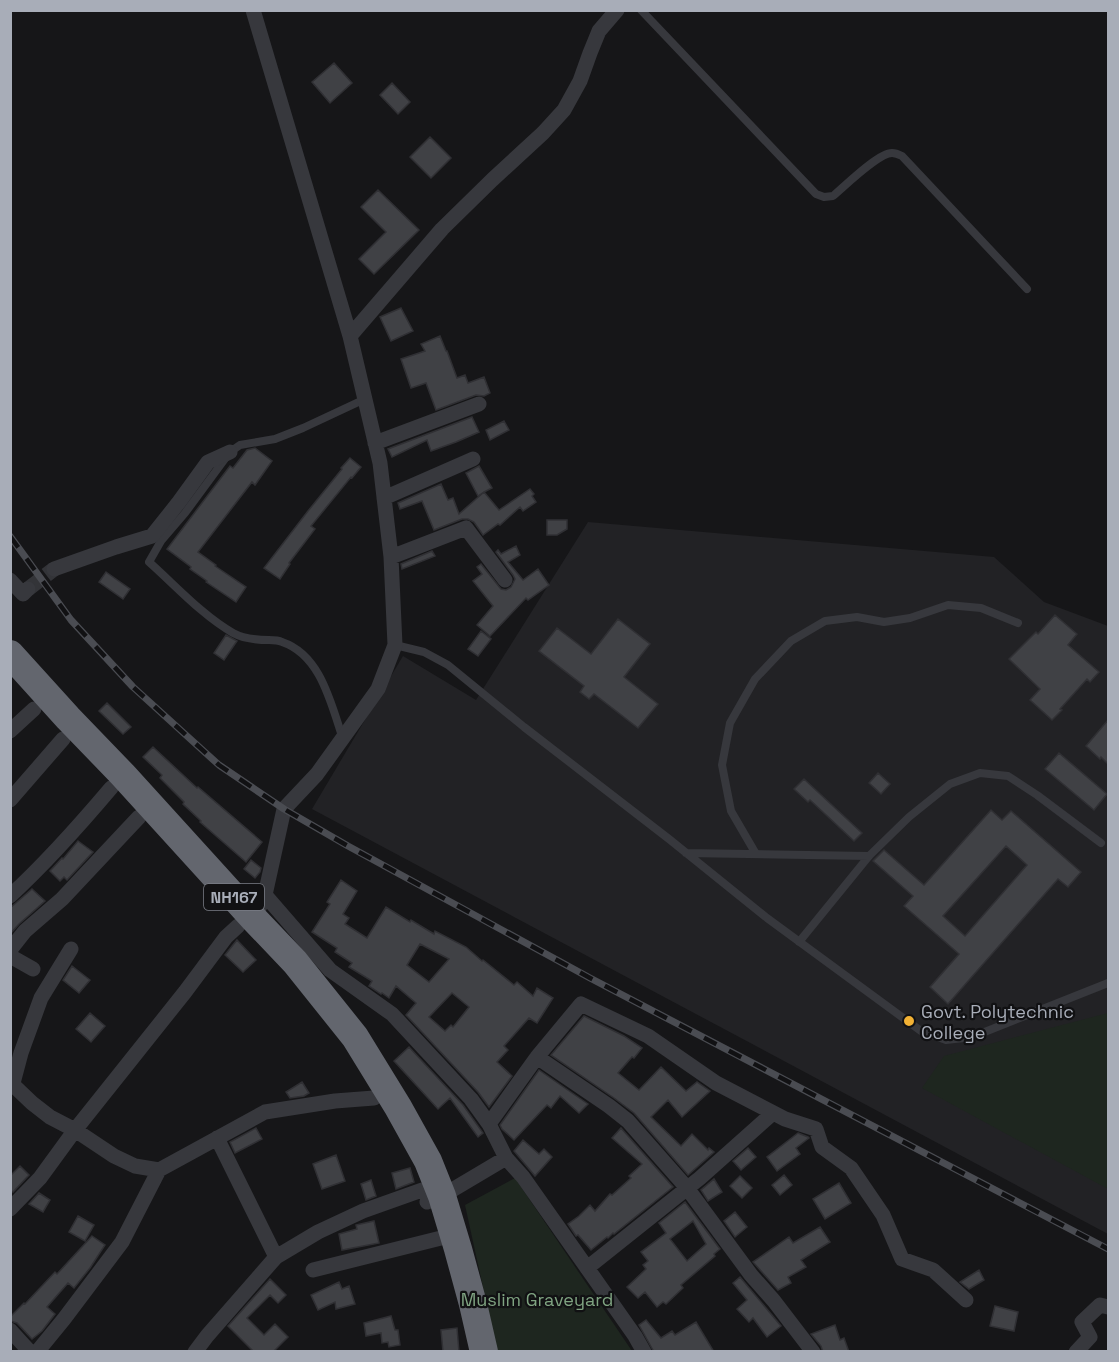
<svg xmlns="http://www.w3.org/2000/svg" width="1119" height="1362" font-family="'Space Grotesk',sans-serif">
	<rect width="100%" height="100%" fill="#161618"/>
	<path fill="#222225" d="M588,522L994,557L1044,602L1108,626V1234L312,809L403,656L476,700Z"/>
	<path fill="#1e261f" d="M1108,1013V1189L922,1088L944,1056Z
		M515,1178L632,1351H497L465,1205Z"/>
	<path fill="#404145" stroke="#303034" stroke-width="1.5" fill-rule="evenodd" d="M334,63L352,83L330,103L312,82Z
		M392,83L410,102L398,114L380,95Z
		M430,137L451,158L431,178L410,157Z
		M378,190L419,230L374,274L359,259L386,232L361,207Z
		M401,308L413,331L391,341L380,317Z
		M440,336L446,351H447L457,378L465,375L468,383L484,377L490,393L484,396L476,395L436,410L426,383L411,388L401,359L425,351L421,344Z
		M472,417L479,432L456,442L431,451L427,440L392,457L388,449Z
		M504,421L509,430L490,440L486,430Z
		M255,448L272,461L255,485L252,482L198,552L216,565L215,566L246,587L236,602L206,582L207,581L190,569L191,567L167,549L230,466L233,468L247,450Z
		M350,458L361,467L352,478L351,477L311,526L315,529L289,563L290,564L280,579L264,568L308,511L342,469L341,468Z
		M479,466L492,488L484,492L499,510L530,489L534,494L532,496L536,502L523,511L520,507L500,525L498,524L483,535L474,522L468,519H462L434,530L422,501L400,509L398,503L441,484L448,500L453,498L459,514L484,492L478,496L466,473Z
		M547,520H567V529L557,535H547Z
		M516,546L520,555L508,562L523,580L538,569L549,585L528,600L526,598L490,636L477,625L493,606L473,581L482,574L477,567L481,564L501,589L506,590L511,587L515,579L513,575L496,552L498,550L501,554Z
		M432,551L435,556L402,569L401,564Z
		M106,572L130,589L123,599L99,582Z
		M1055,615L1077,634L1068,645L1099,672L1090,682L1087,679L1060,709L1062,710L1052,720L1030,700L1040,689L1009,659L1036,632L1038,634Z
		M618,619L650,644L624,677L658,704L638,728L594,694L589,699L580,692L584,686L539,651L557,628L591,654Z
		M481,631L491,639L478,656L468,649Z
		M226,635L237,641L224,660L214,653Z
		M107,703L131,727L123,734L99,711Z
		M1108,720V764L1101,757L1100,759L1086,746Z
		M153,747L197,788L198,787L262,842L246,862L200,822L201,821L183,804L184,802L160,778L162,775L143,757Z
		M1059,753L1107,794L1094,810L1045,769Z
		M878,773L890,784L881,794L869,783Z
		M804,779L862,833L854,841L810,800L808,802L794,789Z
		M991,810L1002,820L1011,811L1081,872L1068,887L1058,879L948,1004L930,987L959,954L904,906L913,896L873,861L884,850L924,885ZM1006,846L1027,865L965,936L943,916Z
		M78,841L93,852L67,880L64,877L60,881L50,871L62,858L63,859Z
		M251,860L261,868L260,872L255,878L244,869Z
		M341,880L357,891L343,914L349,918L345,924L367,938L386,907L410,922L411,920L434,934L435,931L466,947L482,961L483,960L514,985L517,982L533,996L537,988L553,998L537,1023L529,1018L504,1046L508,1050L497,1062L512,1076L489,1107L478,1092L406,1015L416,1003L396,986L389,998L382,993L381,994L369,986L372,981L349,967L352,963L335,952L337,948L312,932L330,904L327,902ZM420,944L449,959L429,982L407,965ZM452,993L469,1007L453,1027L451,1025L445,1031L429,1017Z
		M32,889L45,901L19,924L10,934V908Z
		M237,940L256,960L243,972L225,955Z
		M72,966L90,980L79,993L63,980Z
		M90,1013L105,1026L91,1042L76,1029Z
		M584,1016L624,1036L642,1048L634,1058L632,1057L618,1073L639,1090L661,1067L686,1091L697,1082L710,1091L682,1117L668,1100L651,1117L681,1146L692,1134L708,1150L709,1148L714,1152L688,1175L634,1113L614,1098L551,1055Z
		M409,1047L463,1105L483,1133L478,1137L450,1098L438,1109L394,1061Z
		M539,1070L588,1104L579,1113L560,1096L551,1108L547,1105L514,1140L502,1129L500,1125Z
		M302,1082L309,1093L304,1096L290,1098L286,1092Z
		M256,1128L262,1139L235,1153L230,1142Z
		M621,1128L673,1187L614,1234L613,1233L608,1238L607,1237L591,1250L578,1235L576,1236L568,1224L579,1216L590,1205L595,1211L610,1194L612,1195L631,1178L629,1176L642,1164L612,1138Z
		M798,1133L808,1137L809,1138L796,1148L800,1154L777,1171L767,1157Z
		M523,1140L539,1154L544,1149L552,1157L535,1176L514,1151Z
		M748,1148L756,1157L741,1170L733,1161Z
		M336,1155L345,1181L322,1189L313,1164Z
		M20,1166L29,1175L13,1192L10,1190V1176Z
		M410,1168L414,1182L396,1189L392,1173Z
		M784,1175L792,1185L780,1195L772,1185Z
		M740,1176L752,1188L742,1198L730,1186Z
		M714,1179L722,1192L708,1201L701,1190Z
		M371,1180L376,1196L366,1200L361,1184Z
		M839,1183L851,1203L825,1219L813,1199Z
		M39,1193L50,1200L43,1212L29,1204Z
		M685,1202L720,1249L714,1254L715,1256L681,1285L683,1288L666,1304L663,1302L657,1307L645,1292L638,1298L627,1287L646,1269L643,1265L648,1261L641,1252L666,1233L659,1223ZM693,1221L706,1244L687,1261L670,1239Z
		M735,1212L747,1227L735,1237L724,1221Z
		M78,1216L94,1225L85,1241L69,1232Z
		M374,1221L379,1243L342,1250L339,1234L357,1229L356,1225Z
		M820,1227L830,1242L801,1260L806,1267L788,1277L791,1283L778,1290L753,1262L789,1237L793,1243Z
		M92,1236L105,1245L90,1268L74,1288L68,1283L47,1307L55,1314L42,1331L32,1339L17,1323L10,1321V1317L24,1303L25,1304L55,1272L57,1274Z
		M979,1270L984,1280L969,1289L960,1282Z
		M740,1277L781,1326L767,1337L753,1318L749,1322L737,1309L747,1300L733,1283Z
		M270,1279L286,1295L278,1303L270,1295L247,1318L264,1335L275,1324L288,1337L273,1352H254L228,1326Z
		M339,1282L342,1289L349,1286L355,1304L336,1309L335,1302L318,1310L311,1295Z
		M995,1306L1018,1312L1014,1331L990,1326Z
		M391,1316L395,1330H398L400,1345L389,1347L388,1342L382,1343L381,1333L366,1336L364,1323Z
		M646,1320L661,1338L672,1331L675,1335L696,1322L714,1352H654L639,1325Z
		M835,1325L840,1340L844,1338L849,1352H823L821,1346L811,1334Z
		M457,1328L459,1352H443L441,1330Z"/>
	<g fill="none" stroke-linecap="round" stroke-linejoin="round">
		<path stroke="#333438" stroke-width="15" stroke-dasharray="15 8" stroke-linecap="butt" d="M28,589L54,569"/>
		<path stroke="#37383d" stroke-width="8" d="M641,10L816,194L824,197L833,196C845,186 878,153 892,153C894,153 900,155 902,156L1027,289
			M395,645L424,652L448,665L524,727L669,839L767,918L921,1031L946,1040L972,1037L1108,983
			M343,739C331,704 321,655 282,642C278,640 273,640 269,640C257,640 244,639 233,633C202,615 176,586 149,562L161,541L185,513L230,452L240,445L275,439L303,428L365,399
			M686,853L869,856
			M756,854L731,811L722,765L730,723L755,679L791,641L825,621L857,617L884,622L910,618L948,605L981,608L1018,623
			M799,942L869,856L909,817L950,784L980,773L1008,776L1037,795L1101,843"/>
		<path stroke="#37383d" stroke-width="15" d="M253,10L350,336
			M375,443L479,404
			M384,498L473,459
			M391,557L466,528L505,580
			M54,569L116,547L152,536L179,502L208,462L230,452
			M10,580L23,594L28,589
			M10,731L34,709
			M10,800L63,739
			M265,895L330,970L392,1014L471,1099L489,1124L506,1158L523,1177L635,1336L644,1352
			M10,896C48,861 78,827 111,788
			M254,919L265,895L284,809L317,774L378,689L395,645L391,557L380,463L350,336L442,229L492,180L543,133L564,110L580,81L590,53L599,31L617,10
			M10,950L25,931L62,899L139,817
			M10,956L33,969
			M537,1057L609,1106L628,1121L687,1188L751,1275L774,1301L813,1352
			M10,1082L32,1103L50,1117L75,1130L114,1156L135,1166L159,1170L265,1112L335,1101L374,1098
			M10,1086L13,1083L21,1053L41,998L71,949
			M489,1124L537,1057L581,1004L648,1036L716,1083L785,1119L816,1129L822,1147L851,1168L883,1215L902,1259L933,1270L966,1300
			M217,1138L276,1257
			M427,1202L442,1196L506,1158
			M10,1209L40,1178L75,1130L185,992L226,937L238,926
			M587,1268L700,1178L773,1113
			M313,1270L441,1238
			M10,1330L30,1352
			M37,1352L64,1319L122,1242L159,1170
			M195,1352L207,1336L276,1257L318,1232L363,1211L422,1190
			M1076,1352L1090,1337L1082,1322L1100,1305L1108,1307"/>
		<path stroke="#63666e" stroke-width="28" d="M10,654L68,718L123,775L254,919L295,962L355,1037L398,1107L428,1161L442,1196L458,1249L473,1304L484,1352"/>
		<g stroke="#4a4c52" stroke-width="7">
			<path id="rail" d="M10,536L71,620L133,687L219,765L284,809L348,846L590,978L1108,1249"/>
		</g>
		<use href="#rail" stroke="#111113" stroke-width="4.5" stroke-dasharray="14" stroke-linecap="butt"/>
	</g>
	<circle fill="#f2b134" stroke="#111113" stroke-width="2" cx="909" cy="1021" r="6"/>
	<g text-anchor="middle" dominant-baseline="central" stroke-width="4.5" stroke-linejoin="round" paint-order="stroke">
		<rect fill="#111113" stroke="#7b7e86" stroke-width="1.5" x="204" y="884" width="60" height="26" rx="4.5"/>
		<g font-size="16" font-weight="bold" fill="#a8adb8">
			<text x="234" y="897">NH167</text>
		</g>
		<g font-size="18" fill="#a8adb8" stroke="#111113" text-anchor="start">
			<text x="921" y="1011">Govt. Polytechnic<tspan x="921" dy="21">College</tspan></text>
		</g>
		<g font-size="18" fill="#7fa381" stroke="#111113">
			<text x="537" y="1299">Muslim Graveyard</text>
		</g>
	</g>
	<rect width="1119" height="1362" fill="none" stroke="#a8adb8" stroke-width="24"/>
</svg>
